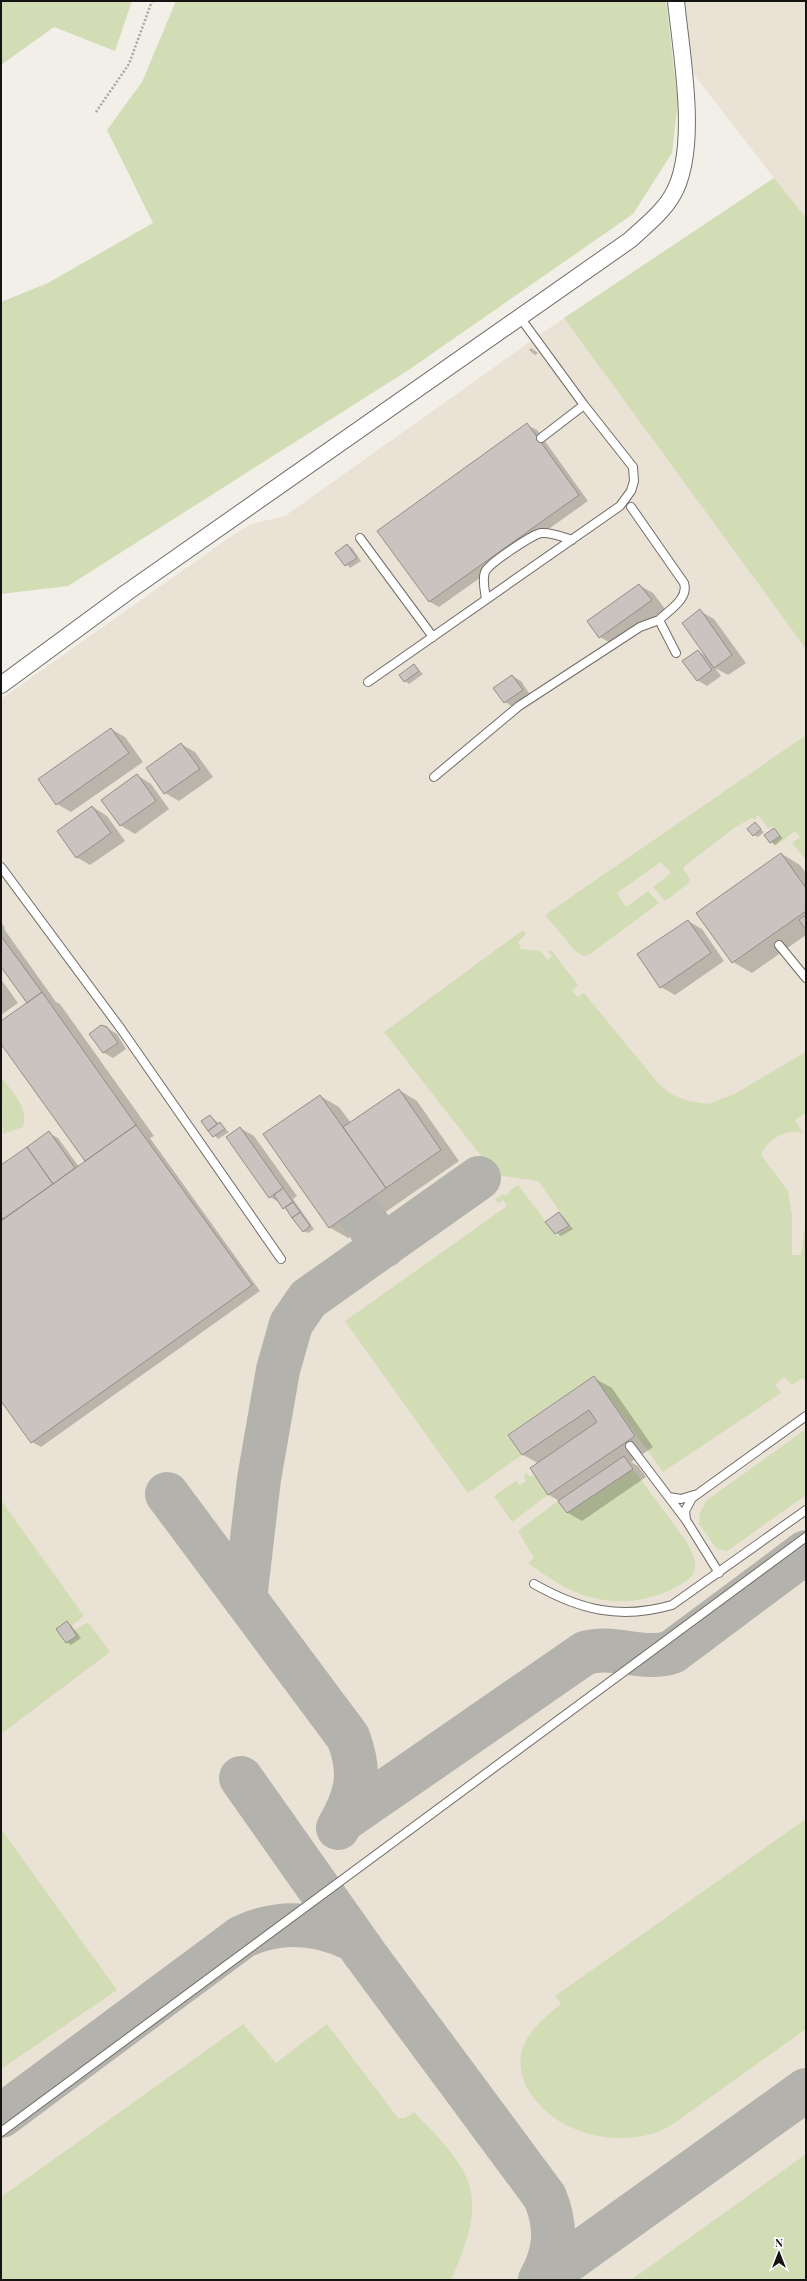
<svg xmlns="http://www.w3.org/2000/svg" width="807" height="2281" font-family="'Playfair Display',serif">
	<rect width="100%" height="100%" fill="#f2efe8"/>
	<path fill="#eae2d5" d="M680,1H806V2280H1V699L233,535L251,524L285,516L545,331L774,178L688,67Z"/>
	<path fill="#d2ddb5" d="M1,1H132L115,51L54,27L1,65Z
		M176,1H666L678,103L672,153L633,214L407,371L68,586L1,594V302L48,283L153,223L107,130L142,82Z
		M774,178L806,218V649L564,318Z
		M806,735V860L792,843L800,837L795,831L776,846L772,843L781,836L773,826L769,829L759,816H757L755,820L752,818L734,828L685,866L683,869L690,879L689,883L665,901L653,887L671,873L661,862L617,893L626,907L648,891L659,903L590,954L584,956L576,952L545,915Z
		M523,930L526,934L518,942L521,949L540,951L548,960L552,956L548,952L551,950L578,985L572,991L578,997L584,993L658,1083L671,1094L688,1101L709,1104L736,1093L806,1052V1113L795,1120L803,1133C800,1133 795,1131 791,1132C777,1134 766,1143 761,1155L788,1191L792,1216V1255H801L806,1217V1382L803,1378L792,1385L784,1377L775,1385L781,1393L663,1472L594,1376L508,1434L522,1455L468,1493L345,1321L507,1206L503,1200L498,1203L495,1199L503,1194L505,1196L509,1194L508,1192L518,1185L557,1236L571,1227L538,1181L496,1175L384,1032Z
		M1,1077C11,1090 30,1109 23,1127L3,1134Z
		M806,1429V1495L727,1551L717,1549L699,1524L700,1513L706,1501Z
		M633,1469L686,1541C691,1550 698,1562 694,1572C692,1577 687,1580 683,1583C659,1598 632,1604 604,1600C574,1596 552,1580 528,1563L534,1558L518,1531L558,1501L567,1513Z
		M527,1473L530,1477L534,1475L548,1495L512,1522L494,1496L516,1481L520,1485L526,1481L523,1476Z
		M1,1500L84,1616L70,1627L67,1621L56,1629L66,1643L77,1636L73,1631L88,1622L110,1652L1,1734Z
		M806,1819V2029L676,2122C669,2126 662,2131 655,2133C610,2147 556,2132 530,2093C522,2080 517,2062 523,2047C531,2028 546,2016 561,2004L555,1996Z
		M1,1829L117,1990L1,2069Z
		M243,2024L276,2063L327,2024L398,2118H405L414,2112C476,2175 489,2195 451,2280H1V2197Z
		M806,2154V2280H631Z"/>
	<path fill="#0003" d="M531,348L538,353L535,355L529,350Z
		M527,425L537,430L588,501L439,607L430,602Z
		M347,545L352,548L361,561L350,568L337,553Z
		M639,585L653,593L665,609L614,645L600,637Z
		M700,611L714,619L746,663L728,675L715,668L721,676L707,686L697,680L698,651L706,656Z
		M414,665L423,674L409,684L405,681Z
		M512,676L521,681L531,696L514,708L505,702L495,688Z
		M111,729L125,737L143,762L71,812L57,804Z
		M181,744L195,752L213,777L179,801L165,793Z
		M137,775L151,784L169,809L135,834L120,825Z
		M93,807L107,816L125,841L90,865L76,857Z
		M755,824L764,832L758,837L754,835Z
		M774,829L783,838L775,845L771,842Z
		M782,854L800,865L806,873V935L752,973L733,962Z
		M688,921L702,929L724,961L675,995L661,987Z
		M1,922L5,928L4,929L56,1002L60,1004L154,1136L150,1138L260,1291L41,1447L32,1442L1,1399V1167L49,1133L58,1138L79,1167L86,1162L1,1042V1022L28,1003L1,965Z
		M1,979L18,1003L1,1015Z
		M107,1028L117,1034L126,1049L113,1058L104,1053L90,1034Z
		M399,1090L417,1101L459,1161L348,1238L329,1227L320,1096L339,1107L351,1123Z
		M210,1116L229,1132L218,1139L202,1121Z
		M240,1128L254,1136L297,1196L293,1199L314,1229L308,1233L303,1231L282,1204L270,1197Z
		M559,1213L563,1216L573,1229L561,1236L556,1233Z
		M594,1378L612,1388L653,1447L631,1462L638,1466L646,1477L582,1521L568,1513L559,1501L549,1495L531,1468L538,1463L523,1455L509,1435Z
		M67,1622L71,1625L81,1638L71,1645L67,1642L57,1629Z"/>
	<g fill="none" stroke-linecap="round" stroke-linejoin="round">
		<path stroke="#b4b2ac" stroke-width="44" d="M356,1209L384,1246
			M167,1494L348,1737C362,1773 357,1795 338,1828
			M245,1599L259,1479L278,1370L291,1324L308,1299L479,1178
			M241,1778L365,1954L545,2197C557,2227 556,2251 540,2280
			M342,1821L585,1653C613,1644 643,1662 672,1652L806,1552
			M1,2116L242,1937C279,1919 319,1923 355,1940
			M541,2280L806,2090"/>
	</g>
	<path fill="#cac3bf" stroke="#948e8a" d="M527,423L579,495L429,602L377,531Z
		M347,544L357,558L345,566L335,553Z
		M639,584L652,600L599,638L587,621Z
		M700,609L732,655L714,668L682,623Z
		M698,650L712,670L697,681L682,661Z
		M414,664L419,671L404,682L399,675Z
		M512,675L523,690L504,703L493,688Z
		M111,728L129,753L56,805L38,779Z
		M181,743L200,769L164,794L146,768Z
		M137,774L156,801L120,826L101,800Z
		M92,806L111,833L76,858L57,831Z
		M755,822L761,829L753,836L747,829Z
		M774,828L780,836L770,843L764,835Z
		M781,853L806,888V911L732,963L696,913Z
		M804,916L806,918V930L799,920Z
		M688,920L711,953L660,988L637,954Z
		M1,936L42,992L27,1003L1,967Z
		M42,992L136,1125L85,1161L1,1044V1021Z
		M101,1025L107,1027L118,1043L103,1053L89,1034Z
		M399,1089L441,1150L386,1188L343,1127Z
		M320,1095L386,1188L329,1228L263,1134Z
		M210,1115L217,1124L208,1131L201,1121Z
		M220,1122L225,1129L213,1137L208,1131Z
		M136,1125L252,1285L31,1443L1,1401V1221Z
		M240,1127L283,1188L269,1198L226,1137Z
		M49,1131L75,1168L53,1184L27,1147Z
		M27,1147L53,1184L3,1219L1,1216V1165Z
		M283,1188L293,1202L283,1209L274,1195Z
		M293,1202L300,1212L292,1218L285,1207Z
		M300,1212L310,1226L303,1232L292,1218Z
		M559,1212L569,1226L555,1234L545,1222Z
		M594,1376L635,1436L548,1495L530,1468L597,1422L589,1410L522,1455L508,1435Z
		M624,1456L633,1469L567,1513L558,1501Z
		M67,1621L77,1636L66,1643L56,1629Z"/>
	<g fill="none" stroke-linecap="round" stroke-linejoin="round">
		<g stroke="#706d67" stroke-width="10">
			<path id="lane" d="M541,438L584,405
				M631,507L684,583C689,599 669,610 659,620L676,653
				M360,538L433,637
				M486,599C485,591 482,580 485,572C489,563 532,535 541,533C551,532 563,537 572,540
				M368,682L620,506L631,491L634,481L633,467L584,405L519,316
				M434,777L519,706L640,627L659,620
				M1,867L121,1029L281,1259
				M779,945L806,978
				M630,1446L686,1520L719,1573
				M669,1497L681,1499L694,1495
				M686,1520L685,1511L692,1498L806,1416
				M534,1584C580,1610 620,1620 672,1605L806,1510
				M1,2132L806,1537"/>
		</g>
		<g stroke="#706d67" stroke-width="18">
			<path id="street" d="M1,685L126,593L630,240C644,227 662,213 672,196C700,150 681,53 676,1"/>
		</g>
		<path stroke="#a9a7a1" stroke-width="2.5" stroke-dasharray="2 2" stroke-linecap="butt" d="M96,112L129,64L152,1"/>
		<use href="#lane" stroke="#fff" stroke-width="8"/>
		<use href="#street" stroke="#fff" stroke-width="16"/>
	</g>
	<rect width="807" height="2281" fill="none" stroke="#161412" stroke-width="4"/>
	<g transform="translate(779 2253)" stroke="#ffffff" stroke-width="3" paint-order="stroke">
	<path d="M0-3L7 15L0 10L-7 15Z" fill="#161412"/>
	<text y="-6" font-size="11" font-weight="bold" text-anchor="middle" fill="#161412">N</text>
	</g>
</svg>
